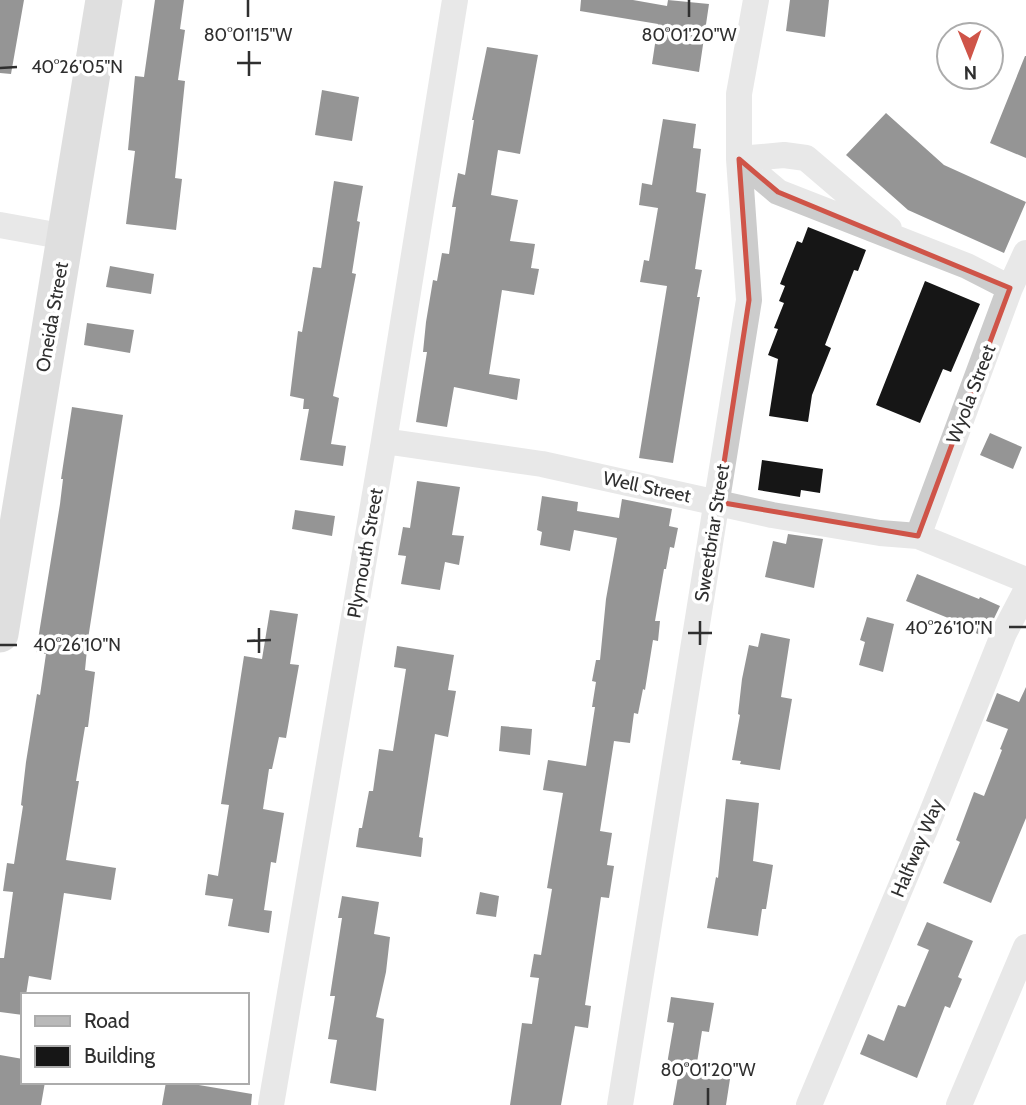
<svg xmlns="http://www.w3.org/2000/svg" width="1026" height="1105" font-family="Cabin,sans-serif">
	<rect width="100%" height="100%" fill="#fff"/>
	<path fill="#161616" d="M0,0H24L11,74L0,73Z
		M155,0H184L180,29L185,30L178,80L185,81L175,178L182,179L176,230L126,224L135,151L128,150L135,76L144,77Z
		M581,0H633L667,6L668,0L709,4L699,72L652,64L658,24L580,11Z
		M790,0H829L825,37L786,31Z
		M487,47L538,55L520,154L498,150L491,195L518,200L510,241L535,244L531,268L539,269L534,295L502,290L489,374L520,379L517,400L454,387L447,427L416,422L427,352H423L426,322L433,280L437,281L442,253L449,254L456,207H452L458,173L465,175L474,120H472Z
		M1025,56H1026V158L990,143Z
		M322,90L359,97L352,141L315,135Z
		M886,113L944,165L1026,202L1004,253L908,210L846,155Z
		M663,119L696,124L693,148L701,149L696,192L706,194L695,269L702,270L697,297H700L673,463L639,458L667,286L640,282L644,260L649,261L658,208L639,205L642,183L652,185Z
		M334,181L363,186L357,221L360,222L352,273L356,274L333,396L339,398L331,444L346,446L343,466L300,460L309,409H303L304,399L290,396L298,331L302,332L313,267L321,268Z
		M808,227L866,250L858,271L854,270L825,345L831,348L812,395L808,422L769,416L778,359L768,355L778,329L774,328L784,303L779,301L785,286L780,284L797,241L802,243Z
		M110,266L154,274L151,294L106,287Z
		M925,281L980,304L951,372L943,369L920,423L876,405Z
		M87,323L134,330L130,353L84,345Z
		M72,407L123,415L88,639L85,670L95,672L88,727H85L76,781H79L66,860L116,868L111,900L64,893L51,980L29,976L26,995H23V1015L0,1012V958H4L13,892L3,891L7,863L14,864L23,806L21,805L26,762L37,694L40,695L46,654L36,652L60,504L63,479H61Z
		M990,433L1022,447L1013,469L980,455Z
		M762,460L823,469L820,493L801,490L800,497L758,490Z
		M417,481L460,487L452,535L464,536L459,565L445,562L440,590L401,584L406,556L398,555L403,527L410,528Z
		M542,496L578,502L577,511L619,518L622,499L672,509L669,526L678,528L674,548L670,547L666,569H664L655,621H660L658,641L653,640L645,690L643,689L638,714L634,713L630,743L614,741L600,831L612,833L607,865L614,866L609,898L601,897L585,1005L591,1006L588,1028L575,1026L561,1105H510L522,1023L532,1024L539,978L530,977L534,954L541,955L552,889L547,888L563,793L543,790L548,760L586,766L595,707H592L596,682L592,681L596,660H600L606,599L617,538L574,530L570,551L540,545L542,532L537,530Z
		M295,510L335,516L332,536L292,529Z
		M788,534L823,539L814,588L765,577L773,541L786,544Z
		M917,574L979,599L980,597L1000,606L985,637L966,629L968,626L906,601Z
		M270,610L298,614L290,664L299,665L286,738L279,737L272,769H269L263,809L284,813L276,863L271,862L264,910L272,911L269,933L228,926L233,899L205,895L208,874L218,876L229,805L221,804L244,656L262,659Z
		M867,617L894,624L883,672L859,665L865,642L860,640Z
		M761,633L790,639L781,697L792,699L780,770L740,764L741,761L732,760L740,715L738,714L742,679L749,645L758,647Z
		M397,646L454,655L448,690L456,691L448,737L435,734L419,837L423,838L421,857L356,847L359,828H362L369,791H373L379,749L393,751L406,669L394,667Z
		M1026,687V818L991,903L943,883L960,842L956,840L974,792L984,796L1002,750L1000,749L1008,729L986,721L997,693L1019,702Z
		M501,726L532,729L530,755L499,751Z
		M726,799L759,803L753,861L773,865L766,909H762L758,936L707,928L716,877L718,878Z
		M480,892L499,896L496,917L476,914Z
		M342,896L379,902L374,934L390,937L386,972L376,1017L384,1019L376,1091L330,1083L337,1040L328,1039L335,996H330L342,918H338Z
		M927,922L973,941L958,977L962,979L950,1008L945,1006L917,1078L860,1054L868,1034L884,1041L898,1005L905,1007L929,950L917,945Z
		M671,997L714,1003L709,1032L702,1031L696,1069L667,1064L674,1023L667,1022Z
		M0,1055L23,1059V1082H45L41,1105H0Z
		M679,1071L730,1079L726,1105H673Z
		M166,1082H181L252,1094L251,1105H162Z"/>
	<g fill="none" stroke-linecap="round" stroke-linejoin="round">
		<path stroke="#ccc" stroke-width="26" d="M739,159L778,192L967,266L1010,288
			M739,159L784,155L806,158L889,229
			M0,225L66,237
			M384,441L542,464L772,515L880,533L918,536L1026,580
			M918,536L1010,288L1026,253
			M271,1105L384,441L455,0
			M620,1105L749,300L739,159V94L756,0
			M809,1105L931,815L1004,633L1026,591
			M959,1105L1026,947"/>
		<path stroke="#b9b9b9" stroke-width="37" d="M0,634L104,0"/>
	</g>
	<path d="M0 0H1026V1105H0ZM739,159L778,192L1010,288L918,536L718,502L749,300Z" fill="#fff" fill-opacity=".55" fill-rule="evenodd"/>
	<path fill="none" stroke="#cf5448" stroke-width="5" stroke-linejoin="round" d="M739,159L778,192L1010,288L918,536L718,502L749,300Z"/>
	<path fill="none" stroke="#2f2f2f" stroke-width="2.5" d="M248,0V17M689,0V17M249,51V76M237,63H261M0,68L17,67M700,621V645M1009,627H1026M259,628V653M688,633H712M247,641L271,640M0,645H17M708,1088V1105"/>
	<g text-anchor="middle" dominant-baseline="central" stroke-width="7" stroke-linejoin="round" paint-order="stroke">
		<g font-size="19" fill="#2f2f2f" stroke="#fff">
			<text transform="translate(52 317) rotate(-80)">Oneida Street</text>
			<text transform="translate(971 394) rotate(-69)">Wyola Street</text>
			<text transform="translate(647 487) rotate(12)">Well Street</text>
			<text transform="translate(712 533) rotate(-81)">Sweetbriar Street</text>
			<text transform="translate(365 553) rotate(-80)">Plymouth Street</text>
			<text transform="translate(917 848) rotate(-67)">Halfway Way</text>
		</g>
	</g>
	<g font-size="18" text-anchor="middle" fill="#2f2f2f" stroke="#fff" stroke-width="7" stroke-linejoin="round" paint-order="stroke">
		<text x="248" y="41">80°01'15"W</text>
		<text x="689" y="41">80°01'20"W</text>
		<text x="77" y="73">40°26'05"N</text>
		<text x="949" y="634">40°26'10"N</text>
		<text x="77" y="651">40°26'10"N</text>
		<text x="708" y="1076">80°01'20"W</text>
	</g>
	<rect x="21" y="993" width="228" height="91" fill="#ffffff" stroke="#acacac" stroke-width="2"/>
	<rect x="35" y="1016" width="35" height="10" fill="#b9b9b9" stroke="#acacac" stroke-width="2"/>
	<text x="84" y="1028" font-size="21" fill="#2f2f2f">Road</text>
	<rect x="35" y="1046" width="35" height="21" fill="#161616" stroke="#acacac" stroke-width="2"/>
	<text x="84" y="1063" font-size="21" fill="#2f2f2f">Building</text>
	<g transform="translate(970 56) rotate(179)"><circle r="33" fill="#ffffff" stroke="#acacac" stroke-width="2"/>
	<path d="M0-5L12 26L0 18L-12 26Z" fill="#cf5448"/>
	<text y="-10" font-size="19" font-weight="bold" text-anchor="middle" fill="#2f2f2f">N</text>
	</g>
</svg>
